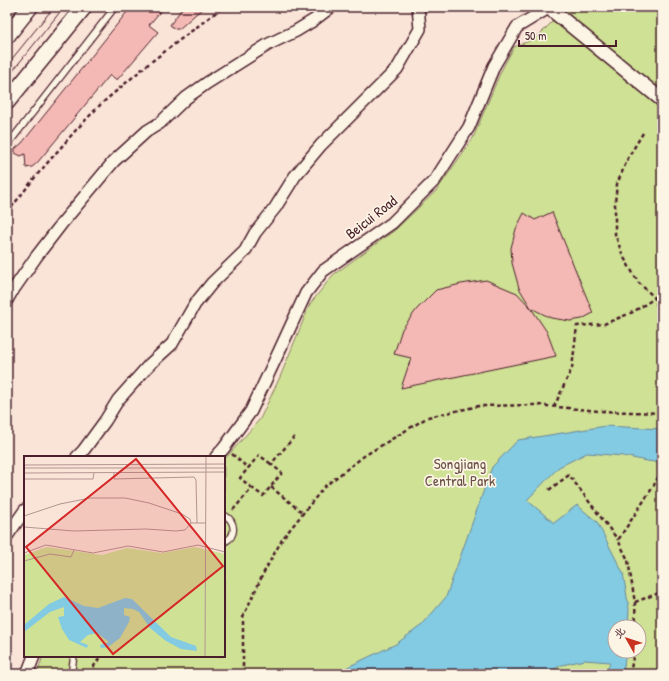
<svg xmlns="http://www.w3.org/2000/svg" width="669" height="681" font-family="'Patrick Hand','LXGW WenKai TC',sans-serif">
	<rect width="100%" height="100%" fill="#fae3d7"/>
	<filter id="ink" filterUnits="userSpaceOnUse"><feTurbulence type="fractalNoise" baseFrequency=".025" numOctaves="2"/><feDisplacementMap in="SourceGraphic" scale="8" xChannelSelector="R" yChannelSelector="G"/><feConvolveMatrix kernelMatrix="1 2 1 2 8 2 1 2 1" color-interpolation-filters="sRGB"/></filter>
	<g filter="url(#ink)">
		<path fill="#cfe195" stroke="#8c8060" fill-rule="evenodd" d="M567,7H662V674H37L43,656H224V460L260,419L280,377L310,304L333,275L395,230L437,190L473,138L501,71L514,47L536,38ZM615,627H639V651H615Z"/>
		<path fill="#82cbe3" stroke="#6c8699" d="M606,426L662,429V463L647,461L623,456L587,453L559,467L527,500L554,523L577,505L597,522L623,573L629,609L628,627H615V651H626L623,674H606L610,662L585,660L562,665L545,674H333L396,644L422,625L446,597L492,467L518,440Z"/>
		<path fill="#f4b9b5" stroke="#4a1f2b" d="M131,7H164L149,25L158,32L117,80L110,75L37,163L32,167L26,168L25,154L21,156L15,153V149L22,143Z
			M183,7H206L197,13L179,29H175L170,25Z
			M552,212L593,313L582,319L570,321L551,318L531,308L519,288L512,263L511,248L516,229L524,213L535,220Z
			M486,280L517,293L531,308L547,332L556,356L401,388L411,358L394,354L402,329L417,309L436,290L461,284Z"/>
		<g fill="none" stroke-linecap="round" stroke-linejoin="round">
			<g stroke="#4a1f2b" stroke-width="8">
				<path id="service" d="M7,141L9,143L115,7
					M224,515C236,521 237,537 224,542
					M71,674L74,656"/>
			</g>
			<g stroke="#4a1f2b" stroke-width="14">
				<path id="minor" d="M7,300L11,293L36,257L63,222L114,161L147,131L160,123L186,98L207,83L269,44L296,31L314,20L331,7
					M77,457L83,451L105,421L118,400L150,364L172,344L195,304L212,283L245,251L255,233L275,208L295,176L321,145L397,69L420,29L418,7
					M216,457L224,448L251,411L276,358L306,293L323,271L392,223L435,180L469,127L494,66L517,27L550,7
					M7,536L25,510
					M27,674L34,656"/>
			</g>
			<g stroke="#4a1f2b" stroke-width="16">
				<path id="tertiary" d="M548,7L662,100"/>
			</g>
			<g stroke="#4a1f2b" stroke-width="18">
				<path id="secondary" d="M7,36L30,7
					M7,102L51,48L84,7"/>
			</g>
			<path stroke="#4a1f2b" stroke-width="2.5" stroke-dasharray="4 3" stroke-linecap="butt" d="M643,133L628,158L617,184L615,202V234L623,256L638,282L655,298L662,324
				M7,213L36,176L76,130L101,104L147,65L223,7
				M662,253L661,255V269L662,270
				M655,298L662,289
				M554,407L572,368L577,326L604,324L633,312L655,298L662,302
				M232,454L248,468
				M271,487L303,513
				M252,488L240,478L259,455L271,464
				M549,490L569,475L618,540
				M233,510L252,488L263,496L282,473L271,464L295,436
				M635,602L659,593L662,591
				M636,627L635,603L628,560L618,540L653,487L662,470
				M91,674L92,669L101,656
				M243,674V617L264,572L283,538L325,486L364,456L428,417L479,406L537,405L599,411L662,413
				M629,674L631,669L634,651"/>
			<use href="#service" stroke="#fcf5e5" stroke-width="5.5"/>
			<use href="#minor" stroke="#fcf5e5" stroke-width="11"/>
			<use href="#tertiary" stroke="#fcf5e5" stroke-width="13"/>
			<use href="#secondary" stroke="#fcf5e5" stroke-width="15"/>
			<path stroke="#4a1f2b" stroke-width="1" d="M7,65L54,7
				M7,78L64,7"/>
		</g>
	</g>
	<g text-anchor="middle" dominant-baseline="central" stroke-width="3.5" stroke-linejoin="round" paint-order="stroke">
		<g font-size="15" fill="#4a1f2b" stroke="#fcf5e5">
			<text transform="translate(371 217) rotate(-38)">Beicui Road</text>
		</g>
		<g font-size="15" fill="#6b5046" stroke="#fcf5e5">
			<text x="460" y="463">Songjiang<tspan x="460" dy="17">Central Park</tspan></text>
		</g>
	</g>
	<g transform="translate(24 456)">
		<rect width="201" height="201" fill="#fae3d7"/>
		<path d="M23,91L78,99L103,92L138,97L171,91L201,98V201L0,200V99Z" fill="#cfe195"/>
		<path d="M40,141L60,150L74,152L101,142L108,143L147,181L172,190L173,195L157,193L142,185L126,172L115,156L109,153L100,152V159L106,161L105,166L96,182L84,191L77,192L76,189L85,186L73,177L64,179L56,186L64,189L63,192L45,184L38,173L34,161L40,160V151L26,156L0,176V169L25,148Z" fill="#82cbe3"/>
		<path fill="none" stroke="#b49592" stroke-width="1" d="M0,9L201,8M0,12H201M0,17L201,16M90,17V23L170,21L172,24L173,67M0,23H69L70,17M0,60L36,48L66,42H101L125,47L158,58L166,63L167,67H182M0,71L50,75L122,73L152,75L161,74L167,67M0,97L22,89L69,97L104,90L139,96L174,89L201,96M0,105L26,98L47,101L50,94M181,201L182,0"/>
		<path fill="#d62828" fill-opacity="0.15" stroke="#d62828" stroke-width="2" d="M112,3L199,110L89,198L2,91Z"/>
		<rect width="201" height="201" fill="none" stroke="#4a1f2b" stroke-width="2"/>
	</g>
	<rect width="669" height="681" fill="none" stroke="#fcf5e5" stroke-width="24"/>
	<rect x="12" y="12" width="645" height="657" fill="none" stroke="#4a1f2b" stroke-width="1.5" filter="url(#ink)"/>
	<g transform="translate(627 639) rotate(309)"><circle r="19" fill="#fcf5e5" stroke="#b59f9b"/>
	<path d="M0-3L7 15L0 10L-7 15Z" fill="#c8321e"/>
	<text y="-6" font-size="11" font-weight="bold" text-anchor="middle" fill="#4a1f2b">北</text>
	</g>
	<path d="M519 40v6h97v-6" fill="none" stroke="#4a1f2b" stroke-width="2"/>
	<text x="525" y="40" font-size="12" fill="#4a1f2b" stroke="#fcf5e5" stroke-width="3" paint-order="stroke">50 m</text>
</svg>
